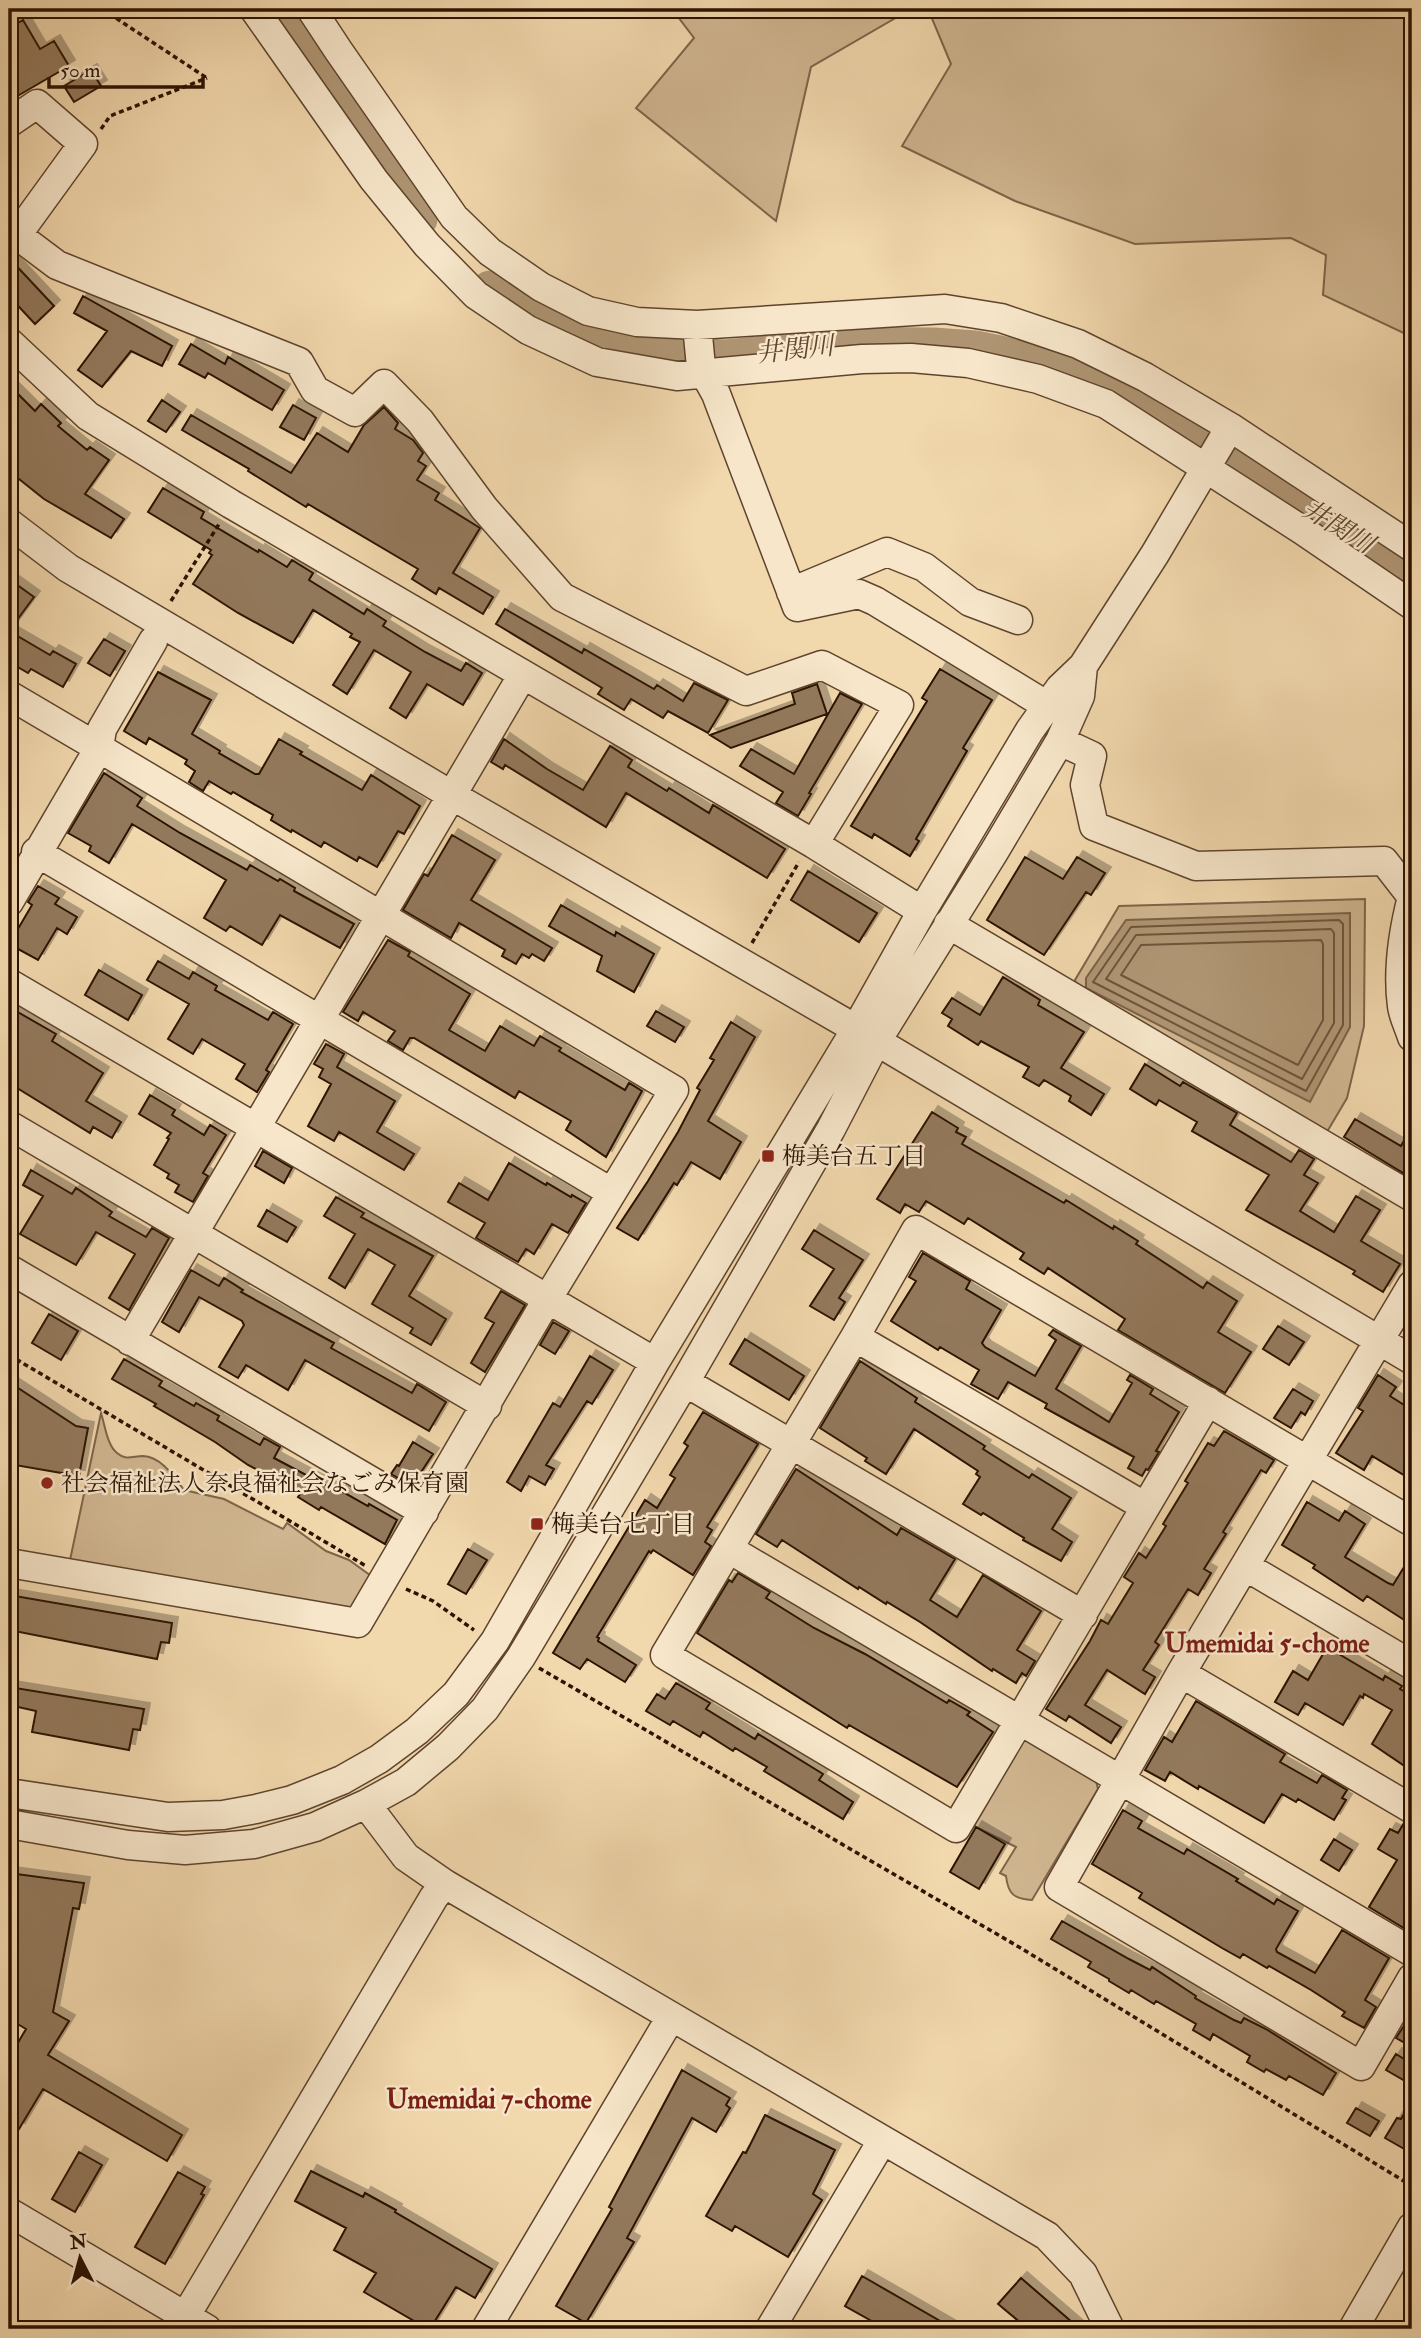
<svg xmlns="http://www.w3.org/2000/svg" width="1421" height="2338" font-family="'IM FELL Double Pica','Noto Serif JP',serif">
	<defs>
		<filter id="shadow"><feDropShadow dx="6" dy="-6" stdDeviation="0" flood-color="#0004"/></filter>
	</defs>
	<rect width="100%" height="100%" fill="#f2d8ad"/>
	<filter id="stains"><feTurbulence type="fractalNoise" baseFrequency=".00286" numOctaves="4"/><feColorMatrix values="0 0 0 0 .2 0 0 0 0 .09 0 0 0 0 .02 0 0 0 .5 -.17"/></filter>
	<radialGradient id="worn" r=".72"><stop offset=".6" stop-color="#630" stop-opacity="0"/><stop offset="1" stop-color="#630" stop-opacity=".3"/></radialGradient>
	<path fill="#d0b690" stroke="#7e6449" stroke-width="2" d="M672,9H911L811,67L776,221L636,108L694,38Z
		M928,9H1412V337L1323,295L1326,255L1291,238L1135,244L1015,201L902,146L951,64Z
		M1365,899L1364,1026L1347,1098L1324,1137L1078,991L1075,980L1119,906Z
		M101,1413C105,1425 107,1445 117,1453C126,1461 133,1456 143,1456C162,1457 174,1477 184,1490L224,1499L283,1529L287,1523L326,1551L349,1560L374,1578L357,1607L345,1613L69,1565Z
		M1031,1738L1095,1777L1098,1789L1032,1900C1014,1899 1008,1894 1006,1876L1000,1873L1016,1847L970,1824L1018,1742Z"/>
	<path fill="#af9573" stroke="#7b6146" stroke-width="2" d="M1350,913V1027L1310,1102L1086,988V978L1126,920Z"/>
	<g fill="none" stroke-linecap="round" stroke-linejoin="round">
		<path stroke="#6e543a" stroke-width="2" d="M1339,920L1343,924V1025L1306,1091L1093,982L1131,927Z
			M1331,929L1334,933V1023L1302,1079L1106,979L1136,935Z
			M1321,940L1323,944V1020L1298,1065L1121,975L1141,945Z"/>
		<path stroke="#af9573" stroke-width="37" d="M277,9L419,219
			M490,289L525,312L566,333L635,354L726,358L799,351L831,345L933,346L975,349L1020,358L1087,383L1157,417L1362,538L1412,572"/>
	</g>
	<path fill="#93795b" stroke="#2c1202" stroke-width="2" filter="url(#shadow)" d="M23,20L40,49L54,41L69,66L14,98L9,90V28Z
		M91,70L101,86L74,102L64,86Z
		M9,258L54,306L35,324L9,296Z
		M83,296L172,346L162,366L131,351L102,387L78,370L107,331L74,313Z
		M191,344L225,364L228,357L284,390L272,410L208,373L205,378L179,364Z
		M9,385L35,411L41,404L61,423L58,426L87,450L90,447L109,460L85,494L124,519L111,538L44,499L9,471Z
		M162,400L180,412L166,432L148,421Z
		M293,405L316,418L304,440L280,427Z
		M384,407L398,423L395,429L413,440L423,453L418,461L426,466L417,480L439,493L435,500L480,528L453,573L493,597L483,614L439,588L436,594L412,579L418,569L308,504L306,507L248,471L249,469L182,430L191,415L291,473L317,433L348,452L364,425Z
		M163,488L204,512L201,518L258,552L259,550L287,567L292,560L313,573L309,580L364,614L367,609L386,621L383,626L425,652L461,671L466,663L482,673L463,705L427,684L406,718L390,708L411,672L374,650L347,694L333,685L360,642L350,637L352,634L313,610L293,643L238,613L193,584L212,555L209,553L211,550L148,512Z
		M9,579L34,597L9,631L50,655L53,651L76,664L63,687L31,669L28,673L9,662Z
		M505,609L582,653L584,649L654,689L657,685L683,701L694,683L728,700L708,733L668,711L663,718L631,699L624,710L598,694L602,688L496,624Z
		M104,639L125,651L110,676L88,663Z
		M940,669L992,700L963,748L967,751L916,839L919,841L910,856L874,834L872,838L851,826L927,701L922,698Z
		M158,672L211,700L192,734L220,751L219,753L255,774H259L279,739L302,752L300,754L362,790L371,775L420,806L404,834L398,831L377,867L359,857L357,861L324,842L321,847L292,830L291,832L271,820L273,815L233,792L231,794L209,781L203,791L189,782L195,771L185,764L187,760L149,738L146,744L124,731Z
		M817,684L827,714L731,748L710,735L795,704L792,693Z
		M840,693L862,704L809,793L811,794L798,816L776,803L783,792L740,766L751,749L794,774Z
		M504,739L547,769L583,790L610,746L632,760L628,767L667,791L669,788L709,813L713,805L785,849L767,878L626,793L606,827L505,765L503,769L491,762Z
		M104,773L142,798L137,806L180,833L247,870L250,865L278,881L280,879L295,888L294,891L354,924L340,948L280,915L262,945L230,926L226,931L204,918L226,880L132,824L109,863L89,851L91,846L68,833Z
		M452,835L495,860L471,900L552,948L544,961L532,954L529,958L522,954L516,964L502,956L505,950L459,923L451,938L403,910L424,874L428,876Z
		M1025,857L1063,879L1077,857L1105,873L1091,895L1086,892L1044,955L987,920Z
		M808,871L877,913L859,942L791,900Z
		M38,886L59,898L55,904L77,917L67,934L57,928L38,960L9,944L32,905L28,902Z
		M561,905L615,936L616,932L654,954L634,992L597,971L602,956L549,926Z
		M388,940L410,952L408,956L470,994L449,1030L485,1051L500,1026L534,1046L540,1036L561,1048L559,1051L625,1090L629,1083L642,1091L606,1157L566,1130L571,1121L519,1091L515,1098L414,1038H410L403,1050L388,1041L395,1031L363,1012L358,1021L343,1012Z
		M158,961L189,979L193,972L217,986L215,990L268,1020L273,1012L293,1024L266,1070L269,1072L257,1092L236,1079L245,1064L202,1039L193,1054L168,1039L189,1004L147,980Z
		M99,970L142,995L128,1020L85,995Z
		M1003,977L1040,1000L1038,1005L1084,1032L1061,1068L1104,1094L1091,1115L1069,1101L1071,1096L1044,1080L1039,1086L1023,1077L1029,1067L981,1041L978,1045L948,1026L952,1019L942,1013L952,998L980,1015Z
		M9,1007L56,1034L52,1041L103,1073L86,1101L121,1122L112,1138L93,1127L90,1133L9,1083Z
		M656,1011L684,1027L675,1042L647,1026Z
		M731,1022L755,1037L708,1121L741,1142L720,1179L691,1162L677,1185L674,1183L638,1240L617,1228L648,1181L678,1132L700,1090L697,1088L714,1060L710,1058Z
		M326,1044L344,1054L337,1067L395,1101L377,1132L414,1154L404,1170L339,1132L334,1141L308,1126L331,1084L319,1077L323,1069L314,1064Z
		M1145,1064L1180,1086L1183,1082L1237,1113L1230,1125L1291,1162L1299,1150L1314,1159L1304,1175L1318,1183L1300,1211L1334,1232L1356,1196L1380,1210L1361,1241L1400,1264L1383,1292L1353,1274L1355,1271L1322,1252L1246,1210L1269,1175L1192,1131L1197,1122L1159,1100L1156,1105L1130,1089Z
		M150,1095L175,1110L172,1115L204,1135L210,1125L226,1135L203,1173L208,1176L193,1202L175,1192L179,1185L167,1178L169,1174L154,1165L169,1139L167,1138L171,1133L139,1114Z
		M932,1112L958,1128L956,1132L966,1137L962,1144L1064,1203L1066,1200L1113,1229L1114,1226L1138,1241L1136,1244L1203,1288L1207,1282L1237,1301L1218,1332L1251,1352L1225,1393L1118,1330L1125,1319L1048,1268L1044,1274L1020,1259L1024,1253L968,1218L964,1224L926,1201L919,1212L905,1204L900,1213L877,1199Z
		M1355,1119L1401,1146L1412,1126V1169L1408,1176L1344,1137Z
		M263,1151L292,1168L284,1183L255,1166Z
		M509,1163L546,1185L547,1183L571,1197L572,1195L586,1203L568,1233L552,1224L534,1254L526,1249L518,1262L476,1238L485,1223L448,1202L459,1183L488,1200Z
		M31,1170L72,1194L76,1188L112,1212L109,1216L146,1237L152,1228L169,1238L129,1310L109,1298L135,1254L96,1232L76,1265L20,1234L43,1196L23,1185Z
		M336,1197L364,1213L361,1217L433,1256L409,1296L446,1319L431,1345L410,1333L413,1328L372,1304L395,1265L368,1249L345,1288L329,1278L355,1234L324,1216Z
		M267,1210L296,1227L287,1242L258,1226Z
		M814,1230L863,1260L839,1298L845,1302L834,1320L810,1306L834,1269L802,1249Z
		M923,1253L970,1281L966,1289L1001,1310L982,1343L985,1347L1035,1376L1056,1340L1049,1335L1053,1330L1081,1346L1056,1389L1077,1402L1109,1422L1132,1383L1127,1380L1130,1375L1153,1389L1150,1394L1179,1412L1156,1451L1159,1452L1148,1470L1146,1469L1142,1476L1128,1468L1134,1457L1045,1408L1047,1404L1008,1382L998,1399L971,1384L979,1370L940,1347L938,1350L891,1321L916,1281L909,1277Z
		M191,1270L219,1286L224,1278L243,1290L241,1292L334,1343L331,1348L412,1393L417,1384L446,1402L429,1431L305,1360L288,1390L246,1365L238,1378L219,1367L244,1325L242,1321L199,1297L179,1332L162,1322Z
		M501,1291L525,1305L485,1372L471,1363L494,1323L485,1318Z
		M49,1314L78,1331L61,1360L32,1343Z
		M553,1322L569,1331L555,1354L540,1345Z
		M1278,1326L1304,1342L1289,1365L1263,1349Z
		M745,1339L804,1376L789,1400L730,1364Z
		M590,1356L613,1370L592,1404L587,1401L546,1465L554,1469L545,1485L529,1476L521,1491L507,1482L553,1403L560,1407Z
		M124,1359L162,1381L159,1386L194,1406L196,1403L219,1416L217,1420L253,1441L260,1445L264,1438L280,1447L274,1458L340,1493L341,1491L368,1506L369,1504L397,1520L385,1544L321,1507L319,1510L298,1497L301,1493L248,1465L215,1442L154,1406L156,1404L112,1379Z
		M860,1361L917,1398L915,1402L985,1446L983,1449L1029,1478L1032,1474L1071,1498L1052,1529L1072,1542L1061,1561L1023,1540L1024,1538L983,1513L981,1515L963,1504L980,1477L976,1474L978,1471L914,1429L886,1474L865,1461L867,1458L820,1428Z
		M1378,1375L1396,1387L1390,1396L1412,1410V1480L1372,1456L1364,1470L1336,1453L1363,1411L1358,1408Z
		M9,1382L76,1426L88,1428L79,1476L9,1464Z
		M1293,1389L1313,1401L1305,1415L1301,1412L1291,1428L1274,1418Z
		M703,1412L758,1444L707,1527L712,1530L705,1542L711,1546L693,1575L653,1550L651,1553L649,1551L597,1637L599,1638L598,1641L636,1665L625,1682L587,1659L580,1669L553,1653L645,1500L657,1508L675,1478L670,1475L688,1446L684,1443Z
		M1224,1431L1274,1460L1266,1473L1261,1470L1223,1532L1226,1534L1204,1569L1211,1573L1198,1595L1188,1589L1155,1642L1159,1645L1143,1670L1155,1677L1145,1694L1107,1670L1085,1705L1121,1727L1111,1743L1069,1716L1066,1721L1046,1709L1090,1641L1101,1620L1108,1624L1133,1583L1124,1577L1139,1553L1146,1558L1166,1526L1163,1524L1188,1483L1185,1481L1208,1443L1214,1446Z
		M413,1442L433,1454L412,1486L391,1474L397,1465L399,1466Z
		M796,1469L897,1535L901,1528L955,1559L930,1600L957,1617L983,1575L1041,1611L1017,1650L1035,1661L1026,1676L1022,1673L1016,1683L993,1669L992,1671L920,1622L887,1602L886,1604L859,1587L858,1589L782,1540L777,1547L756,1534Z
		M1307,1502L1339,1521L1345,1511L1365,1524L1345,1557L1388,1583L1393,1585L1412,1554V1625L1367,1596L1363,1601L1313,1568L1315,1565L1282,1545Z
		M468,1549L487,1560L466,1594L448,1584Z
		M738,1573L770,1592L766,1598L814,1628L865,1654L947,1703L949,1700L970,1712L967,1715L993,1732L957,1787L849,1725L847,1728L697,1633L729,1580L732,1582Z
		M9,1595L172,1623L169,1643L161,1642L157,1659L9,1630Z
		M1327,1647L1383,1680L1385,1676L1402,1686L1400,1689L1412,1696V1771L1372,1744L1392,1710L1364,1694L1363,1698L1360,1696L1343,1725L1305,1703L1298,1715L1275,1702L1293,1671L1308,1680Z
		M676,1683L710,1703L706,1709L755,1739L758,1734L823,1774L819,1780L853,1802L843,1819L764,1771L767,1767L735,1748L733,1751L703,1732L700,1737L673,1721L670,1725L646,1711L657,1694L665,1699Z
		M9,1687L144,1709L140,1730L133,1729L129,1750L32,1732L36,1711L9,1705Z
		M1196,1701L1285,1754L1280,1762L1317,1783L1322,1775L1347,1790L1342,1798L1346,1800L1334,1820L1298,1799L1296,1802L1282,1794L1264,1823L1199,1786L1198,1789L1170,1772L1165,1781L1145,1770L1164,1737L1172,1742Z
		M1123,1810L1142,1821L1138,1828L1184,1854L1187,1849L1238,1879L1236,1881L1274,1904L1277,1899L1298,1911L1276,1949L1277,1952L1315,1973L1342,1930L1389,1958L1365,2000L1376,2007L1364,2028L1342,2016L1345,2012L1311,1990L1269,1966L1267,1968L1243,1954L1240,1958L1222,1948L1139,1898L1142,1893L1092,1864Z
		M1404,1823L1412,1826V1933L1369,1907L1397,1860L1378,1849L1390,1829L1398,1833Z
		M976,1827L1005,1844L979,1889L950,1872Z
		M1334,1839L1352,1850L1339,1871L1321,1860Z
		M9,1873L84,1883L79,1909L73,1908L53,2012L69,2021L48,2055L182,2135L167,2161L43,2089L19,2129L9,2122V2058L26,2029L9,2019Z
		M1062,1921L1129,1959L1150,1970L1152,1967L1196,1996L1195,1998L1234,2020L1241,2023L1244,2018L1266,2029L1336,2073L1323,2095L1289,2076L1286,2080L1266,2069L1264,2072L1247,2062L1250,2056L1213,2034L1210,2040L1193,2030L1196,2024L1156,2001L1154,2004L1131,1990L1129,1993L1109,1981V1979L1088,1967L1091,1962L1051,1939Z
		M1405,2024L1412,2028L1405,2043L1396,2038Z
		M1396,2054L1412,2064V2085L1386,2070Z
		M682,2070L730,2098L726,2105L730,2108L716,2132L692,2118L627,2238L634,2242L586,2323L556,2306L612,2209L609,2207Z
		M1412,2100V2139L1406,2150L1385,2138L1397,2118L1401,2119Z
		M1356,2108L1379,2121L1370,2136L1347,2123Z
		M765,2115L835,2150L813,2194L822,2200L788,2257L735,2226L732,2231L706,2216L743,2152L746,2153Z
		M79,2152L102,2165L75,2212L52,2199Z
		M311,2171L363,2197L365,2193L396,2210L395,2212L492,2269L475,2298L456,2287L430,2329H428L364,2292L376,2273L334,2250L346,2228L295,2201Z
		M178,2172L205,2187L201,2194L204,2195L165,2264L135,2247Z
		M862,2276L954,2329H886L845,2306Z
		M1021,2278L1080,2329H1028L998,2304Z"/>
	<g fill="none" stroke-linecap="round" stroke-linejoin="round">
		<g stroke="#5e442d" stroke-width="31">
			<path id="minor" d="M254,9L374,180L427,245L476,295L528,330L597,362L677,376L862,359L911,358L968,363L1038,379L1106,404L1302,530L1412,605
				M311,9L338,50L454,217L490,252L541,287L588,311L637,322L697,325L945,309L1001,318L1078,344L1145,377L1230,427L1412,547
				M9,123L37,104L83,144L17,235L57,265L299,362L315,390L355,412L384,384L420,421L484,508L562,597L746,691L822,665L899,705L814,844
				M697,325L701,367L716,394L797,607L859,594L875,601L1046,705
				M9,342L88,416L231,504L814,844L922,911
				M9,523L68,568L453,796L856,1029L1412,1360
				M791,592L887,552L924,567L970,602L1018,620
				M9,695L99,748L9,902
				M1060,741L1092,756L1085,785L1094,826L1196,866L1384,861L1412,897
				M36,852L611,1192
				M1412,897C1403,932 1397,969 1402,1006C1403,1016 1409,1027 1412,1037
				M948,924L1412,1197
				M9,983L655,1362
				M9,1125L487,1406
				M9,1269L424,1512
				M1412,1285L1181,1673L1059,1887L1361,2066L1412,1978
				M855,1337L1144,1506
				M130,1341L522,676
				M685,1382L1083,1615
				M1208,1401L956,1828L665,1655L855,1337L916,1230L1412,1522
				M729,1549L1412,1952
				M9,1563L358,1623L548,1298L674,1090L99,748L102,729L153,641
				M1245,1566L1412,1665
				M1181,1673L1412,1809
				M9,1793L168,1817L223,1815L256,1809L292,1800L342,1780L379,1759L417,1731L456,1694L495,1641L655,1362L856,1029L922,911L1030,730L1060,688L1083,666L1155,554L1230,427
				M366,1804L406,1857L445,1884L1047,2236L1083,2274L1110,2329
				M9,1824L128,1845L185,1850L254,1844L315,1827L366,1804L406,1782L448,1747L485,1709L521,1657L685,1382L831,1129L876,1042L994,852L1060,741L1080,696L1083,666
				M9,2212L207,2329
				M185,2317L434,1897L445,1884
				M486,2329L671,2017
				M770,2329L882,2141
				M1353,2329L1412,2227"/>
		</g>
		<path stroke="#2c1202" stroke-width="3.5" stroke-dasharray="5 3.5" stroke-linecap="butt" d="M102,9L207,78
			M101,129L110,116L207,78
			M171,601L219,524
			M752,943L799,862
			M9,1355L366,1566
			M406,1589L433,1601L474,1630
			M539,1668L1019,1947L1412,2186"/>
		<use href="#minor" stroke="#f7e6ca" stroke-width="28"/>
	</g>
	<g fill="#8f2418" stroke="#f7e6ca" stroke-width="2.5">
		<rect x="761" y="1149" width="14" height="14" rx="3.5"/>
		<circle cx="47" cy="1483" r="7"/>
		<rect x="530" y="1517" width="14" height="14" rx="3.5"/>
	</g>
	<g text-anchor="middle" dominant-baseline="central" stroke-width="5" stroke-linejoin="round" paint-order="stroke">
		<g font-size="24" fill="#2c1202" stroke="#f7e6ca" text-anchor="start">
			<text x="782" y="1156">梅美台五丁目</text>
			<text x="61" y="1483">社会福祉法人奈良福祉会なごみ保育園</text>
			<text x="551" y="1524">梅美台七丁目</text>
		</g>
		<g font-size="26" font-style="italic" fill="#60462f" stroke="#f7e6ca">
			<text transform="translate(795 350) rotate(-6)">井関川</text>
			<text transform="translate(1338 527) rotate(31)">井関川</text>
		</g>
		<g font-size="26" font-weight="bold" fill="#7a1f14" stroke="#f7e6ca">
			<text x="1267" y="1644">Umemidai 5-chome</text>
			<text x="489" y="2100">Umemidai 7-chome</text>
		</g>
	</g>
	<rect width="1421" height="2338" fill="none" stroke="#f2d8ad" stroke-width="35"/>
	<rect x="10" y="10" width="1400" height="2317" fill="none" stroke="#2c1202" stroke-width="3.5"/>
	<rect x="18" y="18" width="1386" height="2303" fill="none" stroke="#2c1202" stroke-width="2"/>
	<g transform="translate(80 2258) rotate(354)" stroke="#f7e6ca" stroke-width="5" paint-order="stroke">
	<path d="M0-5L12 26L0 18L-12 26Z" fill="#2c1202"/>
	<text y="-10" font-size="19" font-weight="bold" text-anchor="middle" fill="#2c1202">N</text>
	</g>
	<path d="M49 77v10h154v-10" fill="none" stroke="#2c1202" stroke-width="3.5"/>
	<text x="60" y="77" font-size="21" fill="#2c1202" stroke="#f7e6ca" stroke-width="5" paint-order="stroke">50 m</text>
	<rect width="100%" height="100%" filter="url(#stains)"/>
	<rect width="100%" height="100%" fill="url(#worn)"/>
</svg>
